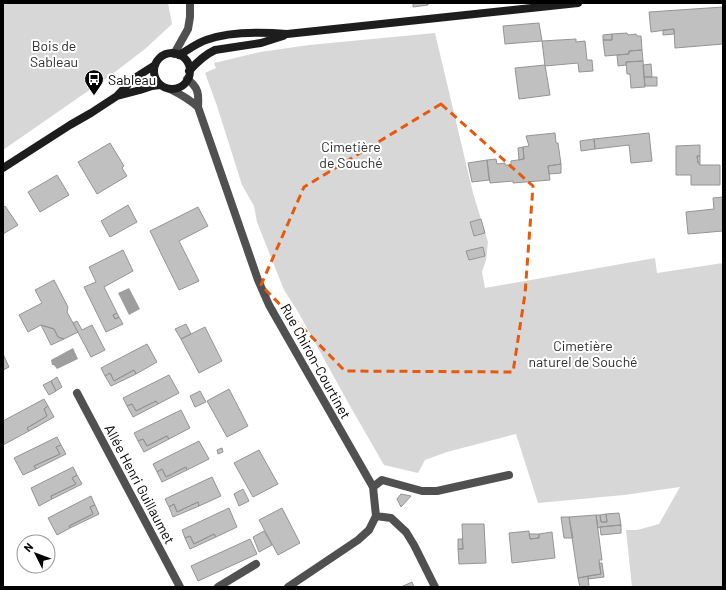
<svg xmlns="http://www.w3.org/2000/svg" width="726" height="590" font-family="Barlow,sans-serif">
	<rect width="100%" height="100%" fill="#fff"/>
	<path fill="#d7d7d7" d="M3,3H168L172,24L145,49L111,75L3,150Z
		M435,33L473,193L488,242L486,260L482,272L485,288L655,258L657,273L723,263V587H632L626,530H637L659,524L680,487L624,495L538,503L516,434L447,452L425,460L418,473L384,465L350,406L297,310L284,290L257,222L254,206L242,185L217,106L205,73L216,68L214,63L260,52L309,45Z"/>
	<path fill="#9e9e9e" d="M129,288L140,309L129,315L118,293Z
		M73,348L78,359L57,369L54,365H52L51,360Z"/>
	<path fill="#c0c0c0" stroke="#949494" d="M413,3H428V5L413,7Z
		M723,7V44L675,48L674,29L651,32L649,12Z
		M539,23L542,41L505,44L503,26Z
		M674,29V34L663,35V30Z
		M627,33L628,35L636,34L637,36H641L642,50L629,51V54L605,56L603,40H612V34Z
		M612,34V40H603V35Z
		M576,39V42L585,41L587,60H592L593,71L579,72L578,63L545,66L542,41Z
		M642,50L643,61L626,62V65L618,66L617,55L629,54V51Z
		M643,61L645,87L631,88L630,74H627L626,62Z
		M651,64L652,77H644L643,65Z
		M545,65L550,95L519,99L515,68Z
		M644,77H657V86H645Z
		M555,133L556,143H558L561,164L548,166L550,180L513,183V181L490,183L487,160L496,159L497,164L505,163V165H511V161L524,159L523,147L529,146L526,136Z
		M649,133L652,161L631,163L629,145L595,149L594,139Z
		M594,139L595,149L581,151L580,141Z
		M110,143L124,166L122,168L127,176L97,194L78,162Z
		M700,145V156H697L698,163L700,165H720V185H691V175H676V146Z
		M523,147L524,159L519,160L518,148Z
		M697,156H700V165L698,163Z
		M487,160L489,180L472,182L468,163Z
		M561,164V173L549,174L548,166Z
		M57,175L69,195L40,212L28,192Z
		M723,197V231L688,234L686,212L714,209L713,198Z
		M128,205L137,222L110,237L101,221Z
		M5,206L18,225L3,234V207Z
		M198,207L208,226L179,241L199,281L179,290L150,231Z
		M481,219L485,233L474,236L470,222Z
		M483,247L485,256L469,260L466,251Z
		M123,250L133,271L104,287L117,313L113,315L115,319L119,317L123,324L106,332L84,287L96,282L89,267Z
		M54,280L68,307L67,312L78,332L64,339L58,337L54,329L41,325L28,332L19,315L42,303L35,290Z
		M117,313L119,317L115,319L113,315Z
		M77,321L82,330L92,325L105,350L91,357L73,323Z
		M186,324L191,334L181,339L175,329Z
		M41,325L54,329L58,337L64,339L51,345Z
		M205,327L222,361L199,373L181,339Z
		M147,344L157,362L136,374L134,370L114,381L110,373L105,376L101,368Z
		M3,354L9,367L3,370Z
		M134,370L136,374L111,386L105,376L110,373L114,381Z
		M169,375L179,393L158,404L156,401L136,411L132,404L127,406L123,398Z
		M57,377L62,387L56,391L51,381Z
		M51,381L56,391L49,395L43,385Z
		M229,389L248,426L227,437L207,401Z
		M200,391L206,402L195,407L190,396Z
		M44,399L48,406L44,409L47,416L27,428L29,431L3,445V421Z
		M156,401L158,404L133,417L127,406L132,404L136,411Z
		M48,406L54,417L29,431L27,428L47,416L44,409Z
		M181,410L190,428L169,439L167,436L147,446L143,439L138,441L134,433Z
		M167,436L169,439L144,452L138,441L143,439L147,446Z
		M57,437L61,445L56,447L60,454L34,466L36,469L23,475L14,458Z
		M199,441L209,459L187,470L186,467L166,477L162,469L157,472L153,464Z
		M61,445L66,454L36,469L34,466L60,454L56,447Z
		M222,448L223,452L218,454L217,450Z
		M259,450L278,484L253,497L234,463Z
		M73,467L77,475L72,478L76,484L51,496L52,499L39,506L31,488Z
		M186,467L187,470L162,482L157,472L162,469L166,477Z
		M77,475L82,484L52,499L51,496L76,484L72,478Z
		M212,477L221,496L199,506L198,502L177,512L174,504L169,507L165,499Z
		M243,489L249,501L239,506L234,494Z
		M401,494L411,496L401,507L397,499Z
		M91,496L95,505L90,507L93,514L69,526L70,528L57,535L48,518Z
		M198,502L199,506L173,517L169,507L174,504L177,512Z
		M95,505L99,514L70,528L69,526L93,514L90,507Z
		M229,508L237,527L216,537L214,534L194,544L190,536L185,538L182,530Z
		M282,508L300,543L278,555L259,520Z
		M619,513L621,525L600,527L598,528L596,515H600L601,522H607L606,514Z
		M606,514L607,522H601L600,515Z
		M596,515L602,560H599L601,574L578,578L569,517Z
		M561,517H569L573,538H564Z
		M462,524H484L486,563L459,564L458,549H463Z
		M621,525V533L601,535L600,527Z
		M264,531L272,545L259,552L253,537Z
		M529,531L530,539L539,538V534L552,532L555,558L512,563L509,533Z
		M214,534L216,537L190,549L185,538L190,536L194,544Z
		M529,534H539V538L530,539Z
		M250,539L257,554L198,581L191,566Z
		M458,539H462L463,549H458Z
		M599,563H602L604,577L588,579V576L601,574Z
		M588,576L589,587H580L578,578Z
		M412,582L414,587H401Z"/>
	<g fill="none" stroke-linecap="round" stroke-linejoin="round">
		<path stroke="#505050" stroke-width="8" d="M218,587L256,564"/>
		<path stroke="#505050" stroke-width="8" d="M174,54L188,29L190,17V3
			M170,89C180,94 189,99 198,107C199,93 198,87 187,79
			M198,107L258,280L269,305L373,487L376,516L369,530L358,540L288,587
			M77,393L180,587
			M373,487L382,480L422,491H437L509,475
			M376,516L391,518L406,532L414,545L435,587"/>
		<path stroke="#1d1d1d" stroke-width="8" d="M154 71a18 18 0 1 1 36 0a18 18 0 1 1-36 0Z
			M179,55C188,50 197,43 206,40C231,31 262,32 287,34L578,3
			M155,65L133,79L117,96L140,90L152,86L160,85
			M189,71C197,62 204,55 215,50L261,43L283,36
			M3,168L70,125L91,113L117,96"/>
	</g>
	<path fill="none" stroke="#e8590c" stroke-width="3" stroke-dasharray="8 5" stroke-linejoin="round" d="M441,104L533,186L525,294L513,372L345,371L261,285L304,187Z"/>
	<defs>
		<g id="bus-pin" transform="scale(1)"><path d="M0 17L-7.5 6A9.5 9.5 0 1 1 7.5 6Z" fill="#000" stroke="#fff"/><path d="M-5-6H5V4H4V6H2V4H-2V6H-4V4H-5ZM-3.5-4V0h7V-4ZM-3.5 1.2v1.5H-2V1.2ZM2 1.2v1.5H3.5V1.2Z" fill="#fff"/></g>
	</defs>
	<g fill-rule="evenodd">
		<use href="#bus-pin" x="94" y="79"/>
	</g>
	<g text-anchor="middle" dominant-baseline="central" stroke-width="4" stroke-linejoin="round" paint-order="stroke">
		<g font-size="14" fill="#2e2e2e" stroke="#fff">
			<text x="54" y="45">Bois de<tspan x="54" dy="16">Sableau</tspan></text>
			<text x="351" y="146">Cimetière<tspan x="351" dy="16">de Souché</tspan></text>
			<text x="583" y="345">Cimetière<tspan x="583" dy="16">naturel de Souché</tspan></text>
		</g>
		<g font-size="14" fill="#000" stroke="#fff" text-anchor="start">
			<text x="108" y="79">Sableau</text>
		</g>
		<g font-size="14" fill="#000" stroke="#fff">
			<text transform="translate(316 361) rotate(61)">Rue Chiron-Courtinet</text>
			<text transform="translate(140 484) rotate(62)">Allée Henri Guillaumet</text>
		</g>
	</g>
	<rect width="726" height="590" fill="none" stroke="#000000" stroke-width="8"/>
	<g transform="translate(36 554) rotate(312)"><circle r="19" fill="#ffffff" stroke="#999999"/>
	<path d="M0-3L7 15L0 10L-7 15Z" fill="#000000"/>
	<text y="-6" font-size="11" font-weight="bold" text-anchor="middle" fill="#000000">N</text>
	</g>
</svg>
